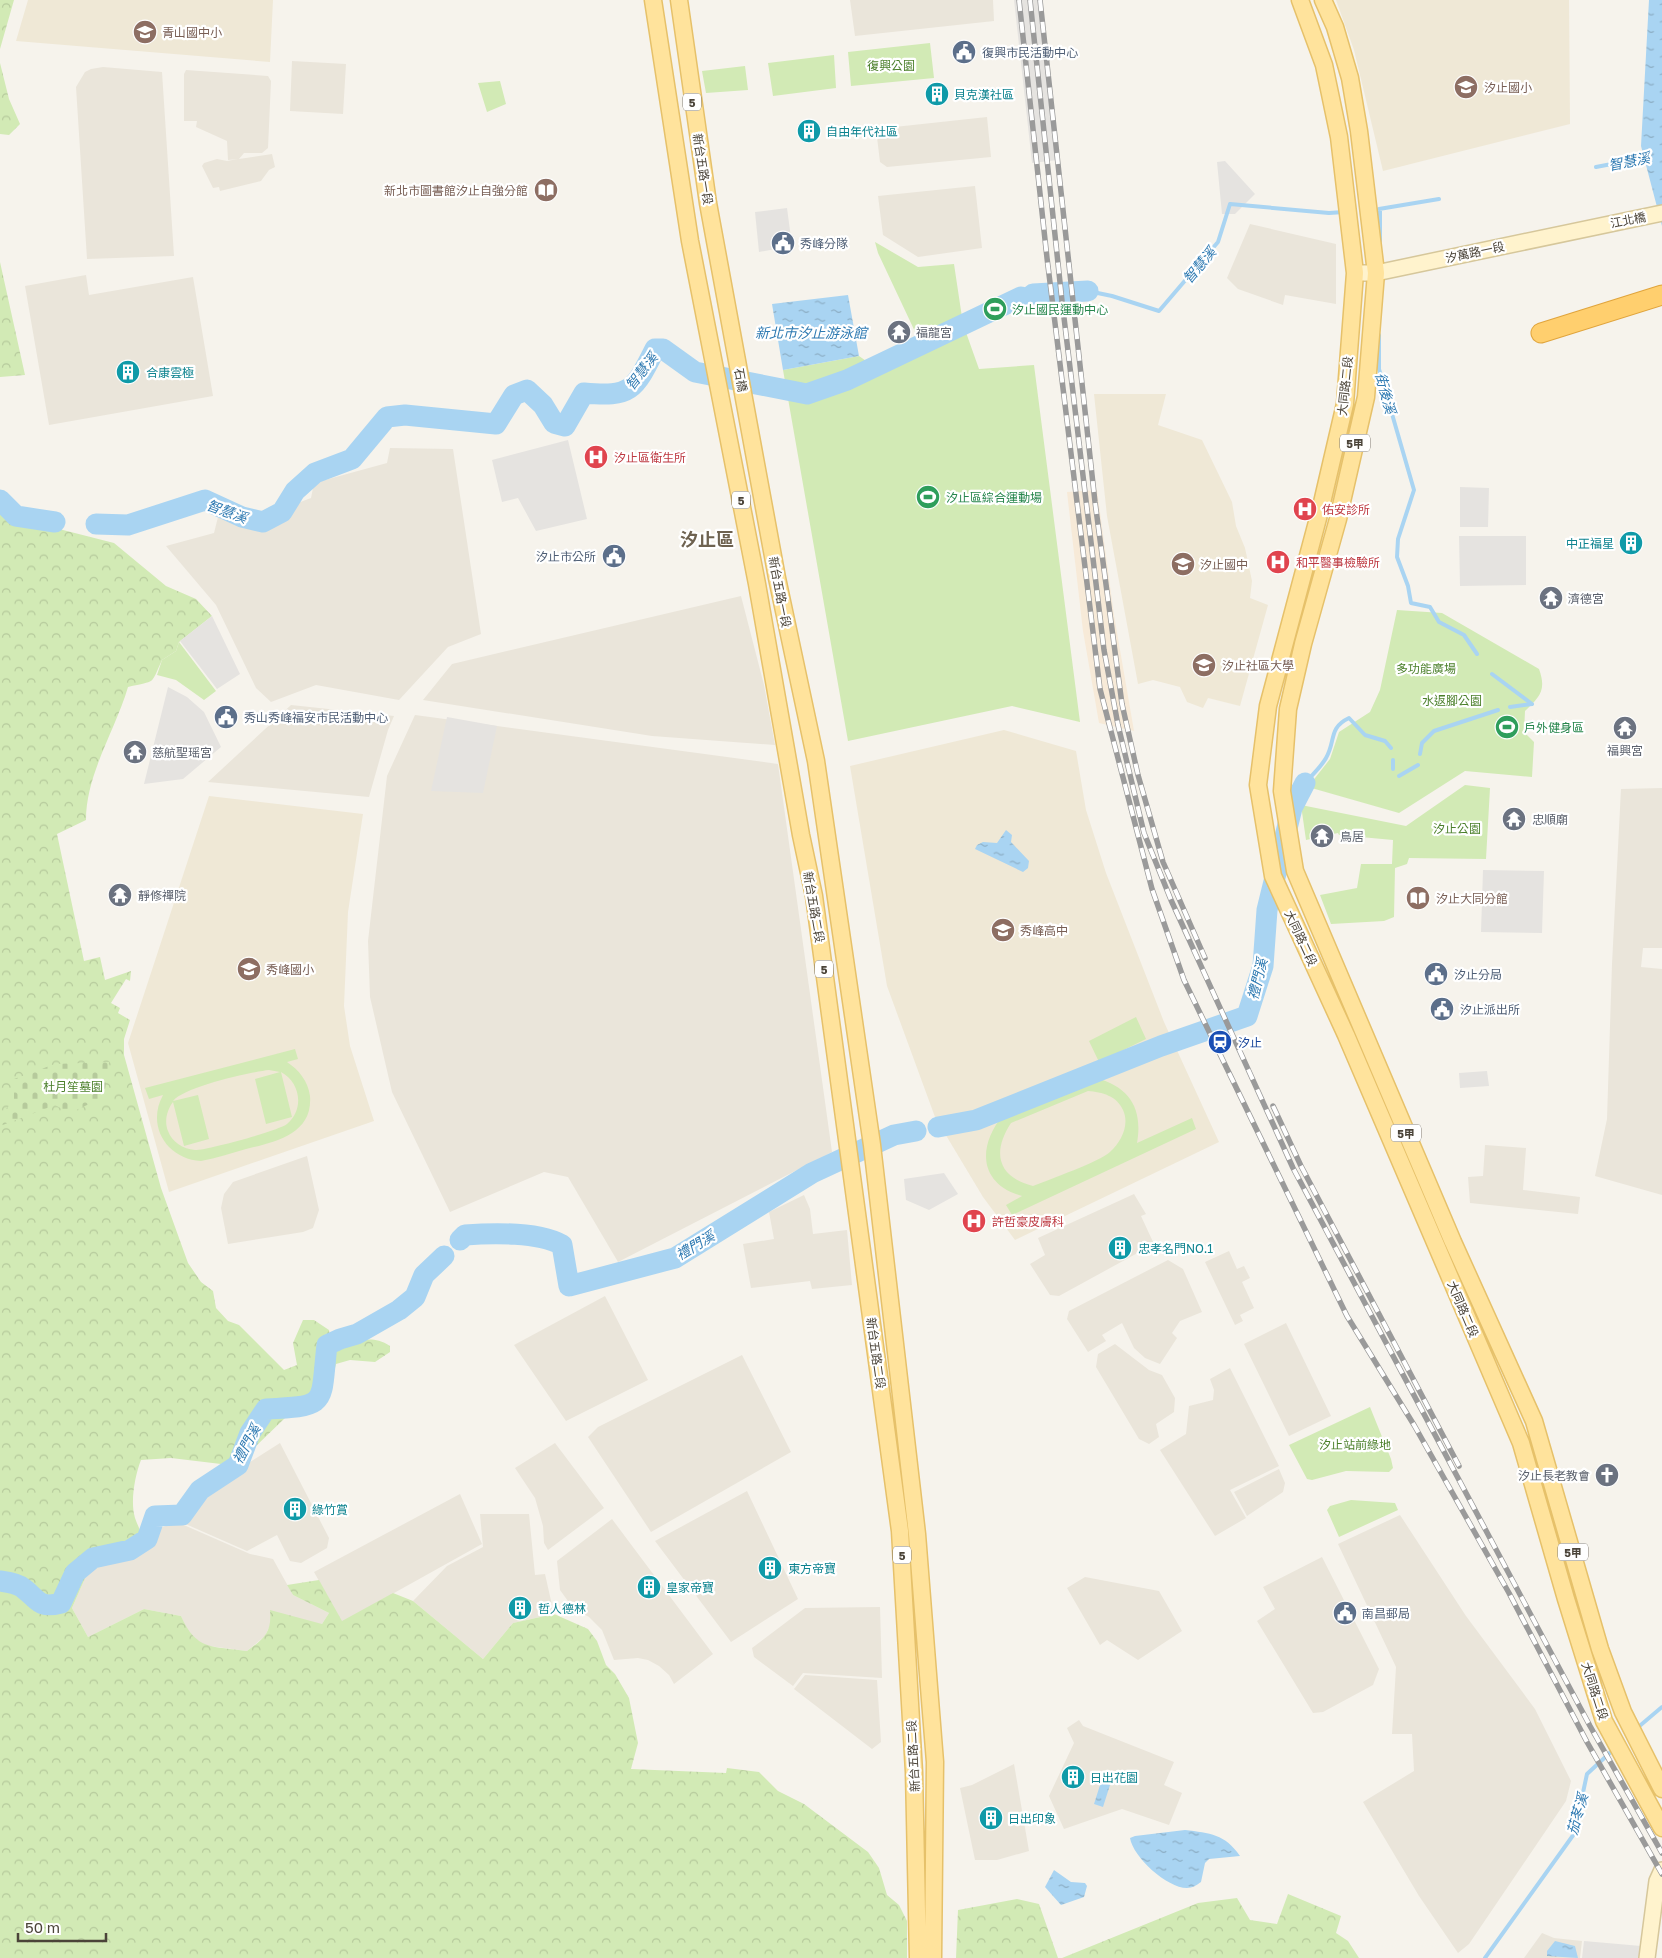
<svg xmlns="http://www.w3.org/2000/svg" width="1662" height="1958" font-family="'Golos Text','Noto Sans TC',sans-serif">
	<defs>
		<pattern id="forest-crowns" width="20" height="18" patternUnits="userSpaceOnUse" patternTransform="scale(1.25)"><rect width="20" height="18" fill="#d2eab5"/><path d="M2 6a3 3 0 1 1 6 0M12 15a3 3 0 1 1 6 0" fill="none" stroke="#b6ca9c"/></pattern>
		<pattern id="cemetery-stones" width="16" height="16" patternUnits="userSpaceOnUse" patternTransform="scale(1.25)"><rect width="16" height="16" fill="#d2eab5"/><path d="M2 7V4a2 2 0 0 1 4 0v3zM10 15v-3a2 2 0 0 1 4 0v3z" fill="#b6ca9c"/></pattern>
		<pattern id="water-ripples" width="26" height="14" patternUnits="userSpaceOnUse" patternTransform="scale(1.25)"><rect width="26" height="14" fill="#a9d4f2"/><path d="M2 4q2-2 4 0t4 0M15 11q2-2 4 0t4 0" fill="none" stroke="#8caec5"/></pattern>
	</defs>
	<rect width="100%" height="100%" fill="#f6f3ec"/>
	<path fill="#eae5da" d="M850,0H993L994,21L855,36Z
		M292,61L346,64L343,114L290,111Z
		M103,67L162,72L174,256L87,259L76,87L85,72L91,69Z
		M186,70L268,76L271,81L268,148L262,153H244L239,159L272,154L275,167L269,170L261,181L220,191L219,187L213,188L202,166L204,163L217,159L227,161L238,159L228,160L227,141L196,127L197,121H184V74Z
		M987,117L991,157L887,167L880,162L876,129Z
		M975,186L982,248L918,257L883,235L878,196Z
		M1250,224L1336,244V304L1285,295L1283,305L1238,289L1227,278Z
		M86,275L89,295L193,277L213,396L49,425L25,286Z
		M390,448L453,449L481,634L448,647L399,700L316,685L271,702L256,688L216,605L166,546L214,533L218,517L261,532L291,516L295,504L311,498L314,483L387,463Z
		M741,596L764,685L775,745L652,736L423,700L452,664Z
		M291,705L394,716L388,730L369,797L208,782Z
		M415,715L778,764L832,1152L618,1262L568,1177L544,1172L450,1212L392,1092L370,997L368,941L387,776Z
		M1662,788V948H1643L1641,967L1662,969V1195L1595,1176L1607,1119L1612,964L1621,789Z
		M1485,1145L1526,1148L1523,1190L1580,1197L1578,1214L1470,1203L1468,1177L1483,1176Z
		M307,1156L319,1210L313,1228L303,1232L228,1244L221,1208L224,1194L233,1182Z
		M1134,1194L1146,1214L1141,1216L1154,1244L1059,1296L1050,1295L1030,1264L1045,1255L1038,1238Z
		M804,1195L810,1209L813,1234L847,1230L852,1285L812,1289L810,1281L751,1288L743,1244L774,1239L769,1212Z
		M1229,1251L1237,1269L1244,1266L1250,1278L1242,1282L1254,1308L1240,1315L1243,1321L1235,1325L1205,1262Z
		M1168,1260L1183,1269L1202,1312L1180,1321L1172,1333L1177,1338L1160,1364L1145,1358L1134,1348L1122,1323L1102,1335L1106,1341L1088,1352L1067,1319L1069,1311Z
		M605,1296L648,1380L566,1421L514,1345Z
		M1286,1323L1331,1416L1289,1436L1244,1344Z
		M1115,1344L1149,1370L1162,1375L1175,1398L1174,1412L1156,1424L1159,1437L1149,1444L1139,1439L1096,1367L1098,1354Z
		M742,1355L791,1452L651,1532L588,1437L598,1427Z
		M1230,1368L1279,1466L1230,1490L1246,1518L1215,1536L1160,1450L1186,1434L1189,1406L1213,1400L1214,1390L1210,1379Z
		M280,1443L329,1538L327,1548L301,1563L290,1561L277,1535L247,1551L181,1522L201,1493Z
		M555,1443L604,1508L548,1550L544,1543L543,1526L535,1498L515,1468Z
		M1279,1469L1285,1483L1283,1492L1247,1516L1234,1492Z
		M747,1491L798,1599L731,1642L655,1541Z
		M460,1494L482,1544L342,1622L314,1572Z
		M480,1514H529L535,1575L545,1574L554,1614L513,1623L483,1659L413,1601L447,1566L483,1547Z
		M1400,1515L1466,1616L1535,1709L1571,1781L1566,1801L1469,1944L1458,1953L1419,1896L1363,1802L1414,1771L1412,1734H1392L1396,1667L1338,1544Z
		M612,1519L713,1654L674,1684L669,1675L659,1666L648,1660L638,1658L614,1660L602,1630L589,1617L573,1608L560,1590L557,1561Z
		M177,1522L250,1554L273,1559L293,1595L329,1613L322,1624L271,1623L265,1636L247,1651L201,1645L187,1631L181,1616L144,1609L88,1637L72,1608L90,1567L145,1548L160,1528Z
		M1322,1557L1379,1669L1373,1685L1323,1712L1313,1713L1257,1621L1275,1609L1263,1587Z
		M1085,1577L1159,1591L1182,1631L1138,1660L1107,1640L1100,1645L1067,1588Z
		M880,1607L882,1678L803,1673L793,1686L754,1657L752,1648L805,1608Z
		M805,1675L877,1680L881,1742L872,1749L794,1689Z
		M1079,1720L1083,1726L1174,1762L1164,1785L1182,1793L1169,1825L1122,1809L1064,1829L1049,1796L1074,1743L1067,1728Z
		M1014,1764L1029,1851L997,1860H975L960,1788L972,1785Z
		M1542,1933L1554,1938L1582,1941L1580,1958H1524Z"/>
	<path fill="#f7ead8" d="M1097,490L1114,615L1134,731L1099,723L1083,631L1067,492Z"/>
	<path fill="#efe8d6" d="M28,0H273L270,62L16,41Z
		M1336,0H1569L1570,124L1383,171L1354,50Z
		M1094,394H1166L1158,425L1202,440L1232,502L1236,526L1245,548L1252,581L1250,598L1268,605L1240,706L1208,698L1203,708L1187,702L1180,687L1153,680L1138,684L1107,516Z
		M1004,730L1076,751L1086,810L1106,873L1164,1022L1219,1142L1015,1240L983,1197L935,1117L887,986L850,766Z
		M209,796L363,814L348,912L344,1006L350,1046L374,1121L169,1192L128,1043Z"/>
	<path fill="#d2eab5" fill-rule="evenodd" d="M930,43L934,78L851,86L848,52Z
		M834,55L836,88L773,96L768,63Z
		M745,66L748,90L706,93L702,71Z
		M500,81L506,104L487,112L478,83Z
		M875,242L918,267L954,264L963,324L979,369L1034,365L1080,722L1012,706L848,741L783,370L859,356L869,363L918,338L878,253Z
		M1397,610L1442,613L1539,669C1547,691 1539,697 1525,711L1524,732L1534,742L1532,777L1465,771L1399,813L1308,787L1330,759L1339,732L1370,712L1380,690Z
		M179,642L216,691L204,700L176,680L157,675L162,660L176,651Z
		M1465,785L1490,788L1486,859L1409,858L1407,864L1395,868L1394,917L1384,921L1331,924L1320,895L1357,888L1361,864H1392L1393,840L1339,835L1338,833L1306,840L1301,805L1406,826Z
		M1136,1017L1146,1039L1099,1062L1089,1041Z
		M295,1049L298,1059L287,1062C299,1070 308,1081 310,1096C313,1134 275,1142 246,1149C231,1153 217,1158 201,1161C167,1159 146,1126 163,1095L149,1099L145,1088ZM269,1070L280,1072L255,1079L266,1124L292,1117L281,1072C300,1082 305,1109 287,1124C278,1131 207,1150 195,1150C183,1149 172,1142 168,1131C164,1121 167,1110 173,1102L184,1146L209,1139L198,1095L173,1101C184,1087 250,1072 269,1070Z
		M1096,1078C1130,1087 1143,1109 1137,1143L1192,1118L1196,1129L1012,1215L1006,1205L1022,1196C979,1184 977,1147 1003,1115L1084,1079ZM1088,1091C1102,1092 1117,1096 1123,1110C1130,1125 1121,1142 1110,1152C1101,1161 1048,1180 1033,1186C997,1177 992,1152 1011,1123Z
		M1370,1407L1391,1459L1393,1468L1389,1472L1346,1471L1312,1480L1307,1479L1289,1445Z
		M1351,1500L1395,1503L1398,1510L1339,1537L1327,1510L1330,1506Z"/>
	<path fill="url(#forest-crowns)" d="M0,0H14L0,49Z
		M0,63L9,99L20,124L9,135L0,134Z
		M0,262L25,375L0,377Z
		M0,494L25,514L63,530L114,543L166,586L196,599L212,616L179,642L176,651L162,660C150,686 157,680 128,687C115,731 86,774 86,820L57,834L84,961L100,957L105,980L131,971L130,981L126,979L111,1003L120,1008L118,1013L130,1020L124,1039V1055L161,1188L188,1263L201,1282L213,1291L216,1308L228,1321L239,1325L284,1370L297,1365L293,1343L303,1320H314L329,1330L330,1338C350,1350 366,1330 390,1346V1352L375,1362L350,1360L336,1364L327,1400L314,1410L285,1418L256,1446L221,1464L171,1458L141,1460C135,1475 130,1502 135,1518C139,1529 143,1535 145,1548L90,1567L72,1608L88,1637L144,1609L181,1616C196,1651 213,1646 247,1651C264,1638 272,1633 270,1610L322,1624L329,1613L293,1595L287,1585L319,1580L342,1621L393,1593L413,1601L483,1659L513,1623L554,1614L588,1629L597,1641L606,1665L615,1674L629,1698L638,1743L631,1769L726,1773L727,1768L759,1772L778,1791L804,1804L868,1852L879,1868L887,1895L899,1905L907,1921V1958H0Z
		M1288,1894L1341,1916L1336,1933L1348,1941L1359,1958H1062L1198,1903L1237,1898L1250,1920L1277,1924Z
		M1017,1899L1039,1904L1058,1958H956L958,1910Z"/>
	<path fill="url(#cemetery-stones)" d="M109,1062L104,1097L70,1113L55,1105L0,1126V1116L14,1100V1079L55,1064Z"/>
	<path fill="#e5e3e0" d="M1014,0H1040L1058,160L1032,163Z
		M1225,161L1255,194L1235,214H1222L1217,162Z
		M787,208L791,238L780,239L781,248L759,252L755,212Z
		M568,440L587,519L536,531L518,498L502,502L492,460Z
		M1460,487L1489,488L1488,527H1460Z
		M1459,536H1526V585L1460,586Z
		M212,616L240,674L217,689L180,641Z
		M168,687L187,697L204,712L221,747L183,779L144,784Z
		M447,717L497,726L483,793L431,791Z
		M1483,870L1544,871L1542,933L1481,932Z
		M1487,1071L1489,1086L1460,1088L1459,1073Z
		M944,1173L958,1194L929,1210L906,1200L904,1179Z
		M1584,1941L1641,1946L1640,1958H1582Z"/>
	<path fill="url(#water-ripples)" d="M1649,0H1662V226L1641,146Z
		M848,295L859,356L783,370L772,304Z
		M1006,830L1012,835L1011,842L1029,861L1028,868L1023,872L975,849L977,845L983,842L997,843Z
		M1101,1782L1110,1785L1103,1807L1094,1804Z
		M1185,1830C1210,1833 1225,1834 1240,1856L1209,1859L1205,1863L1201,1882C1197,1885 1192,1888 1187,1888C1167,1888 1133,1857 1130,1838L1135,1836Z
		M1054,1870L1071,1882L1085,1883L1087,1886L1084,1897L1061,1905L1045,1887Z
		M1555,1941L1575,1946L1578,1958L1547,1956V1951Z"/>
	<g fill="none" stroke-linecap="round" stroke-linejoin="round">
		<path stroke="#a9d4f2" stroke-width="4" d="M1596,167L1648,157
			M1379,209L1439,199
			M1380,241V209
			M1088,291L1112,296L1159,311L1218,242L1230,204L1329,213L1344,212
			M1379,335V369L1414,490L1398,539L1397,557L1408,586L1411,603L1430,607L1439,622L1464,635L1477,654
			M1492,674L1532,704
			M1510,707L1532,704
			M1420,754L1422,743L1434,731L1498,710
			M1393,760V769
			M1399,776L1418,765
			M1305,783C1312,775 1321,767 1326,758C1336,741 1328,728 1349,718L1365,735L1385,741L1391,748
			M1636,1729L1662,1707
			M1485,1958L1574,1834L1587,1774L1614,1749"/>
		<path stroke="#a9d4f2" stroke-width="21" d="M1033,294L1088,291
			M0,500L16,516L55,522
			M96,524L128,525L205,500L242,517L263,522L282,512L295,491L315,473L352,459L387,417L405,415L496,424L514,395L527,390L543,405L554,423L565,426L584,393C631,397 634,391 655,349H663L695,372L807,394L847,380L1021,297
			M938,1127L976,1120L1161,1046L1247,1016L1263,966L1267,910L1292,808L1305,783
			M460,1240L465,1235C492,1233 539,1232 562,1245L569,1286L675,1258L812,1173L894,1135L916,1131
			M0,1581C7,1582 17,1583 23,1588C39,1600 38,1609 61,1603L75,1573L93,1558L130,1550L147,1539L155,1516L182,1515L200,1490L238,1465L250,1433L266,1409C330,1406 320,1405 327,1345L340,1339L357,1334L399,1310L415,1297L424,1275L444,1256"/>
		<g stroke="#d6c79b" stroke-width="18">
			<path id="secondary" d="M1355,273H1376L1662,213
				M1647,1958L1657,1881L1662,1870"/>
		</g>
		<g stroke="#e6c16a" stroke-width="19">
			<path id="primary" d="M653,0L690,241L757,584L801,835L814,896L900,1531L914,1772L918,1958
				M679,0L708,203L777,578L816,761L872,1145L917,1534L929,1687L935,1762L933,1958
				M1300,0L1324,65L1339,137L1355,273L1345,404L1321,507L1268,706L1258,785L1273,876L1346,1035L1521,1443L1566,1599L1604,1721L1662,1828
				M1323,0L1335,27L1350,78L1359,131L1376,273L1366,397L1338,519L1303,644L1288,709L1282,791L1295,871L1453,1242L1534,1421L1600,1649L1623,1712L1662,1789"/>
		</g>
		<g stroke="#e0a43c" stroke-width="21">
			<path id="highway" d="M1541,333L1662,295"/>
		</g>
		<use href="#secondary" stroke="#fff3cd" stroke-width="15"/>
		<use href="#primary" stroke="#ffe39c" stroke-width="16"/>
		<use href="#highway" stroke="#ffcf6e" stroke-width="19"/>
		<g stroke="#9a9a9a" stroke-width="5.5">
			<path id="rail" d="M1019,0L1047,258L1100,689L1152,889L1184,980L1347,1316L1414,1425L1509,1593L1587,1742L1662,1874
				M1030,0L1062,301L1104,650L1118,725L1144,833L1171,900L1293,1168L1590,1726L1662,1853
				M1040,0L1095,502L1122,704L1138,775L1163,862L1205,958
				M1273,1106L1301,1166L1459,1466"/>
		</g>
		<use href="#rail" stroke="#fff" stroke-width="4" stroke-dasharray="11" stroke-linecap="butt"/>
	</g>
	<defs>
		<g id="school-disc" transform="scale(1.25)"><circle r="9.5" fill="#8d6e63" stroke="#fff"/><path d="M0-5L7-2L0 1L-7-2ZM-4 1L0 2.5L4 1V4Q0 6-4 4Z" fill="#fff"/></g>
		<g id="civic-disc" transform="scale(1.25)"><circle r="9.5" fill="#5c6f8a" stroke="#fff"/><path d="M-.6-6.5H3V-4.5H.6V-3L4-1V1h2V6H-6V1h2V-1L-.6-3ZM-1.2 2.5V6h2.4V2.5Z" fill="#fff"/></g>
		<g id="building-disc" transform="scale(1.25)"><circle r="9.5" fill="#0f9aa8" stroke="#fff"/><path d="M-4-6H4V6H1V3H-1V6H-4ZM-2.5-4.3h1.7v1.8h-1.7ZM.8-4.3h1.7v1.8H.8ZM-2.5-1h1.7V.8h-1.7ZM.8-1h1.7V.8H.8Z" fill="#fff"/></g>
		<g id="library-disc" transform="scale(1.25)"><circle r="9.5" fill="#8d6e63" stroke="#fff"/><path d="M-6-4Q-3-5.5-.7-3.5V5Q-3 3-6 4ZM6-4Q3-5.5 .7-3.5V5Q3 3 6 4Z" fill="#fff"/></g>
		<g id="stadium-disc" transform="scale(1.25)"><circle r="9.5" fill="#2e9e5b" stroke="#fff"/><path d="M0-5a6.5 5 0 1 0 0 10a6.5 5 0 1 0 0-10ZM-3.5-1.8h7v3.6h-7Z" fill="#fff"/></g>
		<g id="temple-disc" transform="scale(1.25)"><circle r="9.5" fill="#6b7280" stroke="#fff"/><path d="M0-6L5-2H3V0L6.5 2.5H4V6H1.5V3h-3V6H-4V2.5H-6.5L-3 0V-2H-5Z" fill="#fff"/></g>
		<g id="hospital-disc" transform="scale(1.25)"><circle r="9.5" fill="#e0444e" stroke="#fff"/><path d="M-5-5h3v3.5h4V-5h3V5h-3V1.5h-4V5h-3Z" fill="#fff"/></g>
		<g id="university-disc" transform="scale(1.25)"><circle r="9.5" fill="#8d6e63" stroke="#fff"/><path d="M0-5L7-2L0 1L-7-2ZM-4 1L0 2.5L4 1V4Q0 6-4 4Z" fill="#fff"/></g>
		<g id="station-disc" transform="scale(1.25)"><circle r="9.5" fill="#1a4fb4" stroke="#fff"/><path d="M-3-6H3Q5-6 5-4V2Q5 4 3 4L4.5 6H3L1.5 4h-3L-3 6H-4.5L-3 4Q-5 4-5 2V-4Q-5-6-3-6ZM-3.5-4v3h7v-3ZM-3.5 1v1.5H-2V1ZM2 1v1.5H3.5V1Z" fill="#fff"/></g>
		<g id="church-disc" transform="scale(1.25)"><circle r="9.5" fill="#6b7280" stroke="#fff"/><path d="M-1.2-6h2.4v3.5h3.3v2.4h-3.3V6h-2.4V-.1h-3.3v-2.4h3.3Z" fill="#fff"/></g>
	</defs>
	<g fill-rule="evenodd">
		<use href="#school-disc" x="145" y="32"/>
		<use href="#civic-disc" x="964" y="52"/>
		<use href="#school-disc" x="1466" y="87"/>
		<use href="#building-disc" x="937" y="94"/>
		<use href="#building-disc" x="809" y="131"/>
		<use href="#library-disc" x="546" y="190"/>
		<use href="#civic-disc" x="783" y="243"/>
		<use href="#stadium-disc" x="995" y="309"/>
		<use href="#temple-disc" x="899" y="332"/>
		<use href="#building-disc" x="128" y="372"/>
		<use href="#hospital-disc" x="596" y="457"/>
		<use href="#stadium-disc" x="928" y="497"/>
		<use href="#hospital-disc" x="1305" y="509"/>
		<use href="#building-disc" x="1631" y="543"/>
		<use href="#civic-disc" x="614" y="556"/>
		<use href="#hospital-disc" x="1278" y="562"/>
		<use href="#school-disc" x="1183" y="564"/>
		<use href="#temple-disc" x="1551" y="598"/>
		<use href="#university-disc" x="1204" y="665"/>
		<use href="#civic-disc" x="226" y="717"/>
		<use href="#stadium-disc" x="1507" y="727"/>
		<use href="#temple-disc" x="1625" y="728"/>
		<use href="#temple-disc" x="135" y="752"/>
		<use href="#temple-disc" x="1514" y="819"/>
		<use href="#temple-disc" x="1322" y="836"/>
		<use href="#temple-disc" x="120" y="895"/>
		<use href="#library-disc" x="1418" y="898"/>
		<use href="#school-disc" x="1003" y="930"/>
		<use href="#school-disc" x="249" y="969"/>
		<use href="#civic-disc" x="1436" y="974"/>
		<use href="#civic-disc" x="1442" y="1009"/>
		<use href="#station-disc" x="1220" y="1042"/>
		<use href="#hospital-disc" x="974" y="1221"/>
		<use href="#building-disc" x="1120" y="1248"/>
		<use href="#church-disc" x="1607" y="1475"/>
		<use href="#building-disc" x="295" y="1509"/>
		<use href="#building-disc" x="770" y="1568"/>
		<use href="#building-disc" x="649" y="1587"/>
		<use href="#building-disc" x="520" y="1608"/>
		<use href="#civic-disc" x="1345" y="1613"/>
		<use href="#building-disc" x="1073" y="1777"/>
		<use href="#building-disc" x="991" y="1818"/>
	</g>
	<g text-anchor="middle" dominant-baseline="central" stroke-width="4.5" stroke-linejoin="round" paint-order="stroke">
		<g fill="#fff" stroke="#817c74" stroke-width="1">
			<rect x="683" y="93.5" width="18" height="17" rx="4"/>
			<rect x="1340" y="434.5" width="30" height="17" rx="4"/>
			<rect x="732" y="491.5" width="18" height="17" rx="4"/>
			<rect x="815" y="960.5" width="18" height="17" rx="4"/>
			<rect x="1391" y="1124.5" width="30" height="17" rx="4"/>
			<rect x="1558" y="1543.5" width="30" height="17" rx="4"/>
			<rect x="893" y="1546.5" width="18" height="17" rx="4"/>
		</g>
		<g font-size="11" font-weight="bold" fill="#4b4439">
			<text x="692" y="102">5</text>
			<text x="1355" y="443">5甲</text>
			<text x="741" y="500">5</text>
			<text x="824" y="969">5</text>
			<text x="1406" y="1133">5甲</text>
			<text x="1573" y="1552">5甲</text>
			<text x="902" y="1555">5</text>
		</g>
		<g font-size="12" fill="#785e54" stroke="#fff" text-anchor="start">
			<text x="162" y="32">青山國中小</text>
			<text x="1484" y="87">汐止國小</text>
			<text x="528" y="190" text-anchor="end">新北市圖書館汐止自強分館</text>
			<text x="1200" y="564">汐止國中</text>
			<text x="1222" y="665">汐止社區大學</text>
			<text x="1436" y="898">汐止大同分館</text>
			<text x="1020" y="930">秀峰高中</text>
			<text x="266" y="969">秀峰國小</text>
		</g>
		<g font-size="12" fill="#4e5e75" stroke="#fff" text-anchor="start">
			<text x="982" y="52">復興市民活動中心</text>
			<text x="800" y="243">秀峰分隊</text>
			<text x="596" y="556" text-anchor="end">汐止市公所</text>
			<text x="244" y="717">秀山秀峰福安市民活動中心</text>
			<text x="1454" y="974">汐止分局</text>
			<text x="1460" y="1009">汐止派出所</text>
			<text x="1362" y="1613">南昌郵局</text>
		</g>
		<g font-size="12" fill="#4a7f2a" stroke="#fff">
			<text x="891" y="65">復興公園</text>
			<text x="1426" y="668">多功能廣場</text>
			<text x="1452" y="700">水返腳公園</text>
			<text x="1457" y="828">汐止公園</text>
			<text x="73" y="1086">杜月笙墓園</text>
			<text x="1355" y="1444">汐止站前綠地</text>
		</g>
		<g font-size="12" fill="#0d838f" stroke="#fff" text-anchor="start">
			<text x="954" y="94">貝克漢社區</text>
			<text x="826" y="131">自由年代社區</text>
			<text x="146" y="372">合康雲極</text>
			<text x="1614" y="543" text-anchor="end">中正福星</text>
			<text x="1138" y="1248">忠孝名門NO.1</text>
			<text x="312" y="1509">綠竹賞</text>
			<text x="788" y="1568">東方帝寶</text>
			<text x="666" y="1587">皇家帝寶</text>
			<text x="538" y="1608">哲人德林</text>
			<text x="1090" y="1777">日出花園</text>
			<text x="1008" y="1818">日出印象</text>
		</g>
		<g font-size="12" fill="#4b4439" stroke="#fff">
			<text transform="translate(703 169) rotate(81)">新台五路一段</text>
			<text transform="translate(1628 220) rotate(-11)">江北橋</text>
			<text transform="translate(1475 252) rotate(-12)">汐萬路一段</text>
			<text transform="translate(741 380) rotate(80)">石橋</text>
			<text transform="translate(1345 386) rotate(-84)">大同路二段</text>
			<text transform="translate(780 592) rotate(79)">新台五路一段</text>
			<text transform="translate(814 907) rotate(80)">新台五路二段</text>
			<text transform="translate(1301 938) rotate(65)">大同路二段</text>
			<text transform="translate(1463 1309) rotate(67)">大同路二段</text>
			<text transform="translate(876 1353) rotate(82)">新台五路二段</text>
			<text transform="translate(1595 1691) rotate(72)">大同路二段</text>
			<text transform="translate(913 1756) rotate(-93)">新台五路二段</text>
		</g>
		<g font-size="12" fill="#27864d" stroke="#fff" text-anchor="start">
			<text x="1012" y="309">汐止國民運動中心</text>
			<text x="946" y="497">汐止區綜合運動場</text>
			<text x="1524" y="727">戶外健身區</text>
		</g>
		<g font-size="12" fill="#5b616d" stroke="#fff" text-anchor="start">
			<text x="916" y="332">福龍宮</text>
			<text x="1568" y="598">濟德宮</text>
			<text x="1625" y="750" text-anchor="middle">福興宮</text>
			<text x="152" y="752">慈航聖瑶宮</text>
			<text x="1532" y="819">忠順廟</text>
			<text x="1340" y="836">鳥居</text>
			<text x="138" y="895">靜修禪院</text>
			<text x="1590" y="1475" text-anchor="end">汐止長老教會</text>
		</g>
		<g font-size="12" fill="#be3a42" stroke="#fff" text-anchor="start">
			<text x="614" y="457">汐止區衛生所</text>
			<text x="1322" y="509">佑安診所</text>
			<text x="1296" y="562">和平醫事檢驗所</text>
			<text x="992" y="1221">許哲豪皮膚科</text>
		</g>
		<g font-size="12" fill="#164399" stroke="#fff" text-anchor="start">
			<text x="1238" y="1042">汐止</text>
		</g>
		<g font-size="14" font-style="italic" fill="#2e7ab2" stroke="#fff">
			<text transform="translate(1629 161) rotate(-11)">智慧溪</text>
			<text transform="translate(1199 265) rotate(-50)">智慧溪</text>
			<text x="811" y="332">新北市汐止游泳館</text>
			<text transform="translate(641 371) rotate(-52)">智慧溪</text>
			<text transform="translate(1386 393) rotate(75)">街後溪</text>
			<text transform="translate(227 511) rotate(20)">智慧溪</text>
			<text transform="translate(1257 979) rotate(-76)">禮門溪</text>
			<text transform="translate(695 1245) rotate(-31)">禮門溪</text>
			<text transform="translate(246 1444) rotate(-62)">禮門溪</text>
			<text transform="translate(1577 1814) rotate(-74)">茄苳溪</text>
		</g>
		<g font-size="18" font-weight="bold" fill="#6e6250" stroke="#fff">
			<text x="707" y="539">汐止區</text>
		</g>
	</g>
	<path d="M18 1933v8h88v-8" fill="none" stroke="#4b4439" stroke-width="2.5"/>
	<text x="25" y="1933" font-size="15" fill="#4b4439" stroke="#ffffff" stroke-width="4" paint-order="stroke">50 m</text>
</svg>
